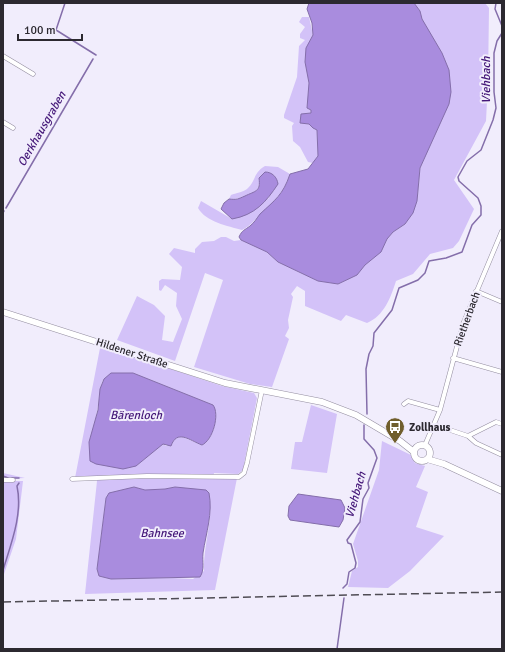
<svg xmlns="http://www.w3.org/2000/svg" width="505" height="652" font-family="Signika,sans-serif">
	<rect width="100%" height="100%" fill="#f1edfc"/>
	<path fill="#d3c2f8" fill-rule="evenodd" d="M414,3H485L489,8L488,82L486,121L454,180L474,209L459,241L453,248L430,254L413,274L396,281C391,297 384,316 367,323L346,315L341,321L305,306V291L297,286L291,294L293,297L288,320L289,328L285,336L289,339L272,387L250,384L194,367L223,280L205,273L175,361L117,340L137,296L154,305L165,316L162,340L173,342L182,319L176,306L177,293L165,285L161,291L159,290V281L162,279L180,280L182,267L169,254L174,248L195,253V249L202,242L214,241L221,237H226L234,241L241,240L267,252L278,262L318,281L338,284L357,275L365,265L380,252L387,239L393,232L405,224L417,201L420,168L426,153L442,53L421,19L420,11Z
		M302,17H309L313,35C301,58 309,63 309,85C309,93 308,100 307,108L311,110V113L304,114L300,123L309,124L313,128L317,130L318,156L313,163L308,162L300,147L293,141L292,126L294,123L284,118V115L297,77L299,46L305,40L300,38V34L305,27L299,22Z
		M265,166L278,167L290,174C284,193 274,201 261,214C254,220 251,226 242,230C228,226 206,222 198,208L201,201L232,219L269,198L260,182C258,185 259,188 256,191C251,196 236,200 229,199L231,195C236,193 243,192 247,189C256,181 253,173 265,166Z
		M100,348L117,351L222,386L254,393L257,398L243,470L238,474L214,473L213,479L237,478L215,590L85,594L97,481V477L75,478ZM115,373H133L213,405C220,415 213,440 202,445L180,436L176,437L172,443L166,446L163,444L136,466L96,417L102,382L104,379ZM134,487L145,490L165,489L175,487L209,493C214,519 203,545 204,571L193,579L154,577L111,579L99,576L97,569L106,498Z
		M311,405L337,414L327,473L291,469L295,442H302Z
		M382,441L411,455L415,463L425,466L416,487L428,492L416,527L444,536L410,571L388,588L348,587L352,571L358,567V561L353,544L379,470Z
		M3,473L25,478L3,479Z
		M3,481H23L16,539L3,577Z"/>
	<path fill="#a98cde" stroke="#846eaa" d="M309,3H414L420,11L422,19L442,53L449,70L451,92L449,104L420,168L417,201L413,213L405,224L393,232L387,239L381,252L365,265L357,275L338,284L318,281L278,262L267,252L241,240L239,237C242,230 245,230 250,226C254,223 257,218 260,214C275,200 283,195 290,174L308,169L318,156L317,130L313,128L309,124L300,123L301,114L311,113V110L307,108L309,83L305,62L306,48L313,35L312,23L307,9Z
		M265,172C272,172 277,177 278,184C266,202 255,215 232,219L221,209L224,203L229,199C237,200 238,199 245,196C255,191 261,192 259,178Z
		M111,373H133L213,405C220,414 213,440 202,445C189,440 177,429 171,446L163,444L136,466L123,469L96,464L90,461L89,442L98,410L100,389L104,379Z
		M134,487L145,490L165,489L175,487L206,490L209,493C213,513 206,533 203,553C202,562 205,569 200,577L111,579L99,576L97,569L106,498L109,493Z
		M298,494L341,500L345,508L343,520L339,527L290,520L288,516L289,506Z"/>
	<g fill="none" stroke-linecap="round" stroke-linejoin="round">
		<path stroke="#846eaa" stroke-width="1.5" d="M65,3L56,30L96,55
			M496,3L495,9L502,26
			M6,208L93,59
			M3,213L4,211
			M367,414L366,369L369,354L373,346L374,333L392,310L399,288L418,280L425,273L429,261L446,258L462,252L472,225L481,215V206L478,198L459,181L458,177L467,161L481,150L493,120L496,108L494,92V53L497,41L502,33
			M3,476L8,478
			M12,478H19
			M3,570C11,544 23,514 17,486L19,483
			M343,588L347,584L349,572L355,568L356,563L351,544L348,543L347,540L360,522L363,499L369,488L368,483L377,458L374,450L364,439V425
			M337,649L344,598"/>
		<g stroke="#948ea0" stroke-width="5">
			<path id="street" d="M3,56L33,74
				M3,122L13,128
				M476,291L502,302
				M453,358L502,372
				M404,404L408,401L440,410
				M435,425L468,436L476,443L502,455
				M468,436L496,422L502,424
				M425,445L440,410L463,324L502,231
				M72,479L147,476L239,477L244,473L247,463L262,390
				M3,480H13"/>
		</g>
		<g stroke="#948ea0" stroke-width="7">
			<path id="secondary" d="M3,312L225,383L322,402L356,415L400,441L414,452
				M414 453a8 8 0 1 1 16 0a8 8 0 1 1-16 0Z
				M427,459L444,464L502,491"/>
		</g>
		<use href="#street" stroke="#fff" stroke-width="4"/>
		<use href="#secondary" stroke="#fff" stroke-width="6"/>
		<path stroke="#4f4c54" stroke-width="1.5" stroke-dasharray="8 4" stroke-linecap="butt" d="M3,602L502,592"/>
	</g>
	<defs>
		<g id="bus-pin" transform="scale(1)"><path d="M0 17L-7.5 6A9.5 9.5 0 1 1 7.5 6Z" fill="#705e2c" stroke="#f1edfc"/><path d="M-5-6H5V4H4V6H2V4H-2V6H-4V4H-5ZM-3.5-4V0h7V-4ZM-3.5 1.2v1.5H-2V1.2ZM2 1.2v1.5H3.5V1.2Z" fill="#fff"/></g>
	</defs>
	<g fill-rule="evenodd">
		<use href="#bus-pin" x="395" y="427"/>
	</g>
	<g text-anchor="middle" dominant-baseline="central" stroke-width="4" stroke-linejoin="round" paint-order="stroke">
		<g font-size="11" fill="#2c2930" stroke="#f1edfc">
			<text transform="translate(467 319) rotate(-70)">Rietherbach</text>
			<text transform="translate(132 353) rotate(18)">Hildener Straße</text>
		</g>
		<g font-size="11" font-weight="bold" fill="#2c2930" stroke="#f1edfc" text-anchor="start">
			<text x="409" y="427">Zollhaus</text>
		</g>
		<g font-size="12" font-style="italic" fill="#441778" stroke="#f1edfc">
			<text transform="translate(486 80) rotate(-90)">Viehbach</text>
			<text transform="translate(42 129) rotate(-60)">Oerkhausgraben</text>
			<text x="136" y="415">Bärenloch</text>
			<text transform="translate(356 495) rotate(-74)">Viehbach</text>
			<text x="162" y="533">Bahnsee</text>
		</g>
	</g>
	<rect width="505" height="652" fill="none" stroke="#2c2930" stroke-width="8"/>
	<path d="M18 34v6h64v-6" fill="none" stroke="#2c2930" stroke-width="2"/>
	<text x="24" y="34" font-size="12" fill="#2c2930" stroke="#f1edfc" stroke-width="3" paint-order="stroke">100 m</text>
</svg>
